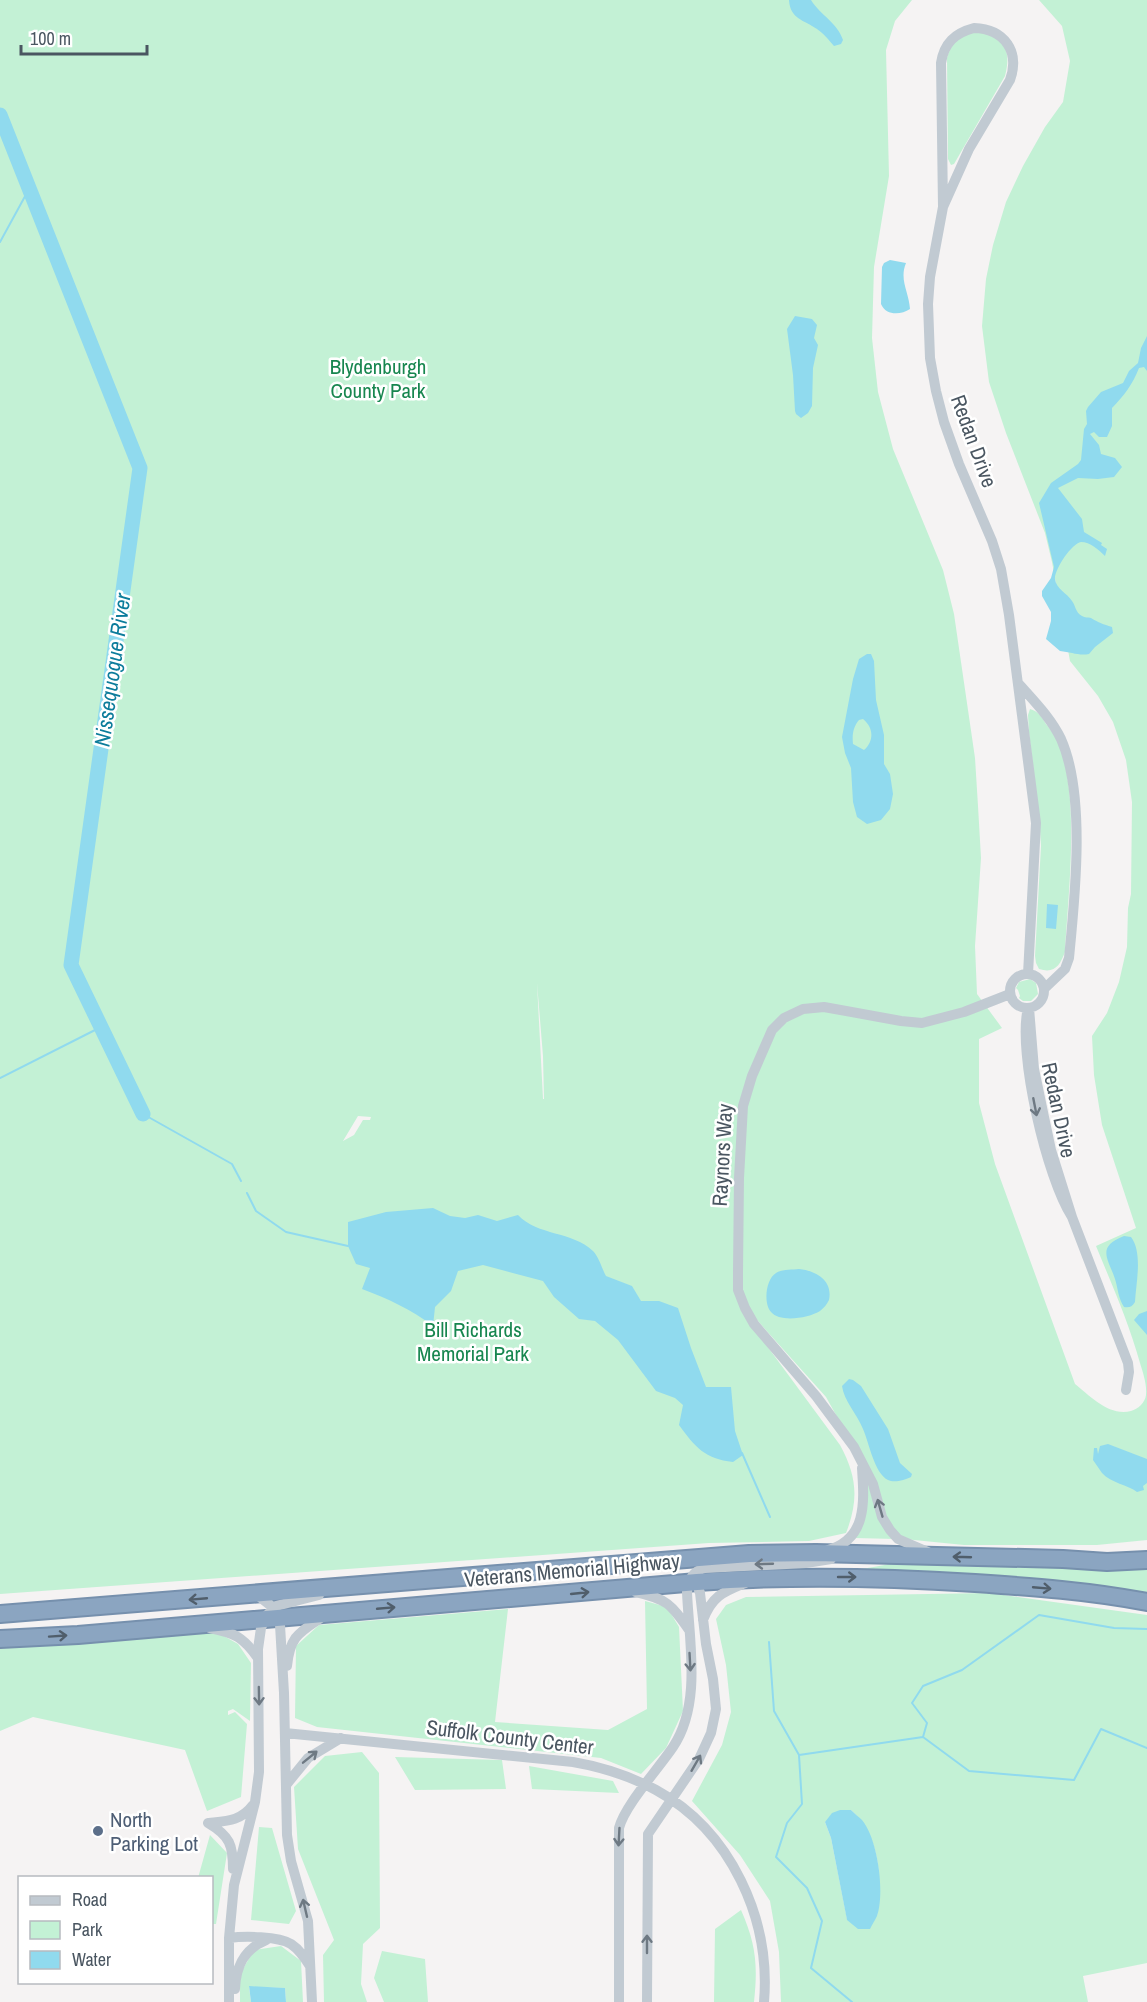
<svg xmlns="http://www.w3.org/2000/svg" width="1147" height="2002" font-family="'Archivo Narrow',sans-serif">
	<rect width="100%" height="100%" fill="#f5f3f3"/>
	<path fill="#c3f1d5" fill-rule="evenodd" d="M0,0H912L895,21L886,50L889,176L874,267L872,338L878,392L893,449L943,570L954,614L975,758L978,806L981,858L975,946L977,994L1002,1028L979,1039V1103L995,1164L1075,1384C1090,1396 1110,1417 1131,1411C1138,1409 1145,1403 1146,1395C1147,1384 1143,1373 1140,1363C1129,1323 1112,1285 1096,1246L1136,1228L1102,1125L1094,1075L1092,1036L1107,1013L1119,982L1127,947L1128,908L1131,894L1132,802L1126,760L1113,722L1098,696L1070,661L1052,562L1045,533L1006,433L989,382L982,326L986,279L993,245L1006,202L1023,166L1045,127L1063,102L1070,61L1062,26L1039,0H1147V1540L1097,1545H964L904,1539L890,1525L874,1483L826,1397L739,1300L750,1323L840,1445C857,1476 859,1500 846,1533L809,1541L709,1543L0,1594ZM537,983L543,1056L544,1099H543ZM358,1116L371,1117L370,1120H363L354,1135L343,1141Z
		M978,31C1004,38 1012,48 1005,76L954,164L951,165L948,159L947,58C953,39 958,36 978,31Z
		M1030,709C1038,711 1042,717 1046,724C1050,729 1054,734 1057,740C1081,793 1068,893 1065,952C1060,965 1055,974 1039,969L1036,963L1035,956L1041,846L1039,814L1029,733L1028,715Z
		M1030,979L1036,983L1038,994L1031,1001H1023L1019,998L1020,996L1018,990L1016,988L1019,982Z
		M866,1475L896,1539L854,1538Z
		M896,1563H1147V1592L1035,1580L862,1569Z
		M989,1593L1147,1615V1963L1083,1976L1088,2002H781L779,1952L770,1901L740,1855L692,1801L722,1745L731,1712L726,1665L716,1619L726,1605L746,1597ZM851,1810C881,1837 882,1879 877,1916L847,1919L831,1838L825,1822Z
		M645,1601L667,1607L679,1627L683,1711L666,1748L641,1774L601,1758L317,1727L295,1718L296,1646L319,1625L508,1609L495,1722L608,1730L647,1709Z
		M215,1631L238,1644L251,1663L250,1721L233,1709L228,1711V1715L235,1712L247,1724L241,1797L207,1811L185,1750L33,1717L0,1731V1647Z
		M362,1752L379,1773L380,1928L363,1944L361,1984L367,2002H324L323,1955L334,1940L298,1849L294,1787L325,1756Z
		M395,1757L502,1760L506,1789L415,1790Z
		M529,1766L613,1781L619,1793L532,1789Z
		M259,1827L272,1828L296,1911L289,1924L251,1920Z
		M210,1835L227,1853L216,1924H212V1878H198Z
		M741,1910C756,1944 758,1965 754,2002H714L715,1929Z
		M281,1946L301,1961L303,2002H286L285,1988L249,1987L251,2002H240V1974L254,1950Z
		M382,1951L425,1959L428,2002H384L374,1978Z"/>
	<path fill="#90daee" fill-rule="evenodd" d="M789,0H811C821,16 837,22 843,40L841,44L834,46C829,40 823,33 817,29C804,20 790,19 789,0Z
		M890,260L906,263C899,280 909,292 910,309C901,315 886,316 881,304L882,267L884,263Z
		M795,316L812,319L817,325L814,338L818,345L813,368L812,406L808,413L801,418L796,414L795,411L793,375L787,329Z
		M1147,336V371L1144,367L1139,368C1133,384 1123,397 1112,408V426L1107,437H1099L1094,432L1090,434L1099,445L1101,454L1115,458L1122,467L1114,477L1098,479L1078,478L1058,488L1082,519L1084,532L1102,543L1101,545L1107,549L1105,556C1099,550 1090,542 1081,542C1072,543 1054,570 1055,579C1056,589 1067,593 1072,601C1076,606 1075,612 1082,616C1085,618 1088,617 1091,618C1099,623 1103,624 1112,627L1113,633L1095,647L1089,654C1079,656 1071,652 1060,651L1046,639L1051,621V612L1042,596V591L1051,578L1054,567L1039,503L1051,483L1078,464L1081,460L1084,429L1087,424L1086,411L1088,407L1101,392L1123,383L1129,371L1138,363L1141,348Z
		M867,654H871L874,661L876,700L884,735V764L890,774L893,794L890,809L881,820L867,824L857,817L853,802L851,768L845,753L842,737L853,679L859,659ZM863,719C874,728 874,741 864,750L853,744C852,735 853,727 859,720Z
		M1047,904L1058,905L1056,929L1046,928Z
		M433,1208L450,1216L465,1218L478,1215L497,1221L518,1215C538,1236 572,1231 593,1251C599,1257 602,1269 606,1276L632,1286L641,1301H659L678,1308L691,1348L706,1387H731L735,1431L743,1455L733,1462C705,1459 695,1447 679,1425L683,1405L675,1398L656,1391L618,1340L595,1321L579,1319L554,1297L543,1281L483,1265L458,1271L451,1291L435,1307L433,1326C411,1309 388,1299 362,1289L370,1268L356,1264L348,1246V1222L386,1212Z
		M1124,1236L1131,1237C1143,1253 1136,1283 1135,1302C1132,1307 1129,1308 1124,1307C1118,1298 1118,1288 1115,1279C1108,1258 1096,1247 1124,1236Z
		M799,1269C817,1271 833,1281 829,1300C827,1304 824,1308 820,1311C809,1318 780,1323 771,1312C763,1303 766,1279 776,1273C782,1269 792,1270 799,1269Z
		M1147,1311V1335L1134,1320L1139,1314Z
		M849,1379L853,1380L861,1386L888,1429L900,1463L912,1474L911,1477C905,1480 894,1483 888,1480C874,1473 869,1442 863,1429C857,1414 844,1401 842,1386Z
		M1108,1444L1147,1459V1483L1143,1486L1144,1490L1137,1492C1128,1485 1111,1483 1102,1473C1099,1469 1096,1464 1093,1460L1094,1448H1097L1098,1454L1100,1446Z
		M840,1810H851C855,1814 859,1817 862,1820C878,1839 885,1893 877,1916C875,1920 872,1925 870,1929H858L847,1920L831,1838L825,1822L832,1813Z
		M249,1986L285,1988L286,2002H251Z"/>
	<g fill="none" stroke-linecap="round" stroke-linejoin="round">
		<path stroke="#90daee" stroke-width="2" d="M0,242L29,189
			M0,1078L101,1027
			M143,1114L232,1164L241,1181
			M247,1193L256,1211L286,1232L348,1246
			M742,1453L770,1517
			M769,1642L774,1711L799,1755L802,1804L787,1823L776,1857L807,1888L822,1921L811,1968L852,2002
			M923,1737L927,1723L912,1703L923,1686L962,1670L1039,1615L1114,1628L1147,1629
			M799,1755L923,1737L969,1771L1074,1780L1101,1729L1147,1748"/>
		<path stroke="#90daee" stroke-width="15" d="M0,115L140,468L71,965L143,1114"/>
		<g stroke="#7690ad" stroke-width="20">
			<path id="highway" d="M0,1614L749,1554L816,1553L1063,1559L1107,1562L1147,1560
				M0,1639L78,1635L697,1582C789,1575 882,1577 975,1583C1033,1587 1090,1591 1147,1602"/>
		</g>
		<path stroke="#c1cad2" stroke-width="10" d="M974,28C1005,29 1020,52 1010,80L969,149L943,207L941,63C944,43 955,33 974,28Z
			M943,207L930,277L928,304L930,358L936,391L944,422L959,464L992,541L1001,569L1009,615L1036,823L1028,974
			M1019,684C1034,701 1051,718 1061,739C1086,795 1075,897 1069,958L1065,969L1044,989
			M1010 991a17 17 0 1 1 34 0a17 17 0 1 1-34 0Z
			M1028,1008C1017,1052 1047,1179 1072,1217L1051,1150L1044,1117L1034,1069L1029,1008
			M1072,1217L1128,1363L1129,1372L1126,1390
			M828,1550C868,1539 864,1500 862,1468
			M928,1552L898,1539L890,1530L882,1517L873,1484L854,1447L816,1396L754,1324L745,1308L738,1290V1273L739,1178L743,1106L752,1076L772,1030L784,1018L803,1009L824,1007L901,1021L922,1023L964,1012L1010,994
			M636,1592C667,1599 671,1604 689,1630
			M256,1594L270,1605L276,1613L280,1625L284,1693L287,1835L291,1861L308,1921L312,2002
			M703,1620C712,1596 723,1592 745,1583
			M210,1628C235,1633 243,1637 258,1658
			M287,1666C290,1634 301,1632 325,1615
			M285,1733L573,1762C602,1767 630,1776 656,1790C731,1831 771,1919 764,2002
			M286,1785L308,1758L341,1738
			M208,1823C230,1836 233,1845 233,1869
			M209,1823C227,1821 241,1821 253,1805
			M229,1938C244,1936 278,1936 291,1944C300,1950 305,1958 310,1966
			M235,1989C236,1966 244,1949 266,1940
			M229,2002V1938L234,1885L255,1802L259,1772L258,1649L261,1628L266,1616L276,1606L319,1595
			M619,2002V1828C625,1805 659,1768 673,1747C702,1704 689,1641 687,1592C688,1580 693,1571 705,1568L806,1563L831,1559
			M647,2002L648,1834L699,1759L711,1733L716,1709L713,1679L706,1644L700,1593L694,1576"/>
		<use href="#highway" stroke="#8ba5c1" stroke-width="16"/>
	</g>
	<defs><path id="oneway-shaft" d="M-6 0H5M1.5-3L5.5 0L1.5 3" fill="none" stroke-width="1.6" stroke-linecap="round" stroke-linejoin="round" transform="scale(1.5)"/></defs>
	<g stroke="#6e7983">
		<use href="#oneway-shaft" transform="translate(1035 1107) rotate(79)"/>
		<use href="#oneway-shaft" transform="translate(880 1508) rotate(-106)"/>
		<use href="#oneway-shaft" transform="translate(764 1564) rotate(178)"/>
		<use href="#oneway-shaft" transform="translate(690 1662) rotate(87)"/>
		<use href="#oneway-shaft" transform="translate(259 1696) rotate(89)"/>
		<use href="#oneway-shaft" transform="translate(310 1757) rotate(-39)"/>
		<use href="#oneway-shaft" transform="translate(696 1763) rotate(-60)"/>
		<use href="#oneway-shaft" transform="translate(619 1837) rotate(93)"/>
		<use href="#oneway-shaft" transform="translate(305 1908) rotate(-103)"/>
		<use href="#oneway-shaft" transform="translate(647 1944) rotate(-90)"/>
	</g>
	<g stroke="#505e6b">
		<use href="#oneway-shaft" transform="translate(962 1557) rotate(-178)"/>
		<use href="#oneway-shaft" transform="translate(847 1577)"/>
		<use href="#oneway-shaft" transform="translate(1042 1588) rotate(5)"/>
		<use href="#oneway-shaft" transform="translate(580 1593) rotate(-6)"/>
		<use href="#oneway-shaft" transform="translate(198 1599) rotate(175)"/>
		<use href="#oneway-shaft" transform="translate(386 1608) rotate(-5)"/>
		<use href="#oneway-shaft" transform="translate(58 1636) rotate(-4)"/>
	</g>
	<circle fill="#5c6f8a" stroke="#fff" stroke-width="2" cx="98" cy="1831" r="6"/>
	<g text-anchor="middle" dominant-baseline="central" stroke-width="5" stroke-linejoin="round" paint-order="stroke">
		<g font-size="21" fill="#17864f" stroke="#fff">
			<text x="378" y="366">Blydenburgh<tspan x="378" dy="24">County Park</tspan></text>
			<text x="473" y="1329">Bill Richards<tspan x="473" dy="24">Memorial Park</tspan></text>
		</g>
		<g font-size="21" fill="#4a5661" stroke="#fff">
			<text transform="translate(974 441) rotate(70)">Redan Drive</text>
			<text transform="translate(1059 1110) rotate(78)">Redan Drive</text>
			<text transform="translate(722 1155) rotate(-87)">Raynors Way</text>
			<text transform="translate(572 1570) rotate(-5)">Veterans Memorial Highway</text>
			<text transform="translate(510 1737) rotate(7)">Suffolk County Center</text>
		</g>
		<g font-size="21" fill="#4e5e75" stroke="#fff" text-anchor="start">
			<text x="110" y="1819">North<tspan x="110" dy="24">Parking Lot</tspan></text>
		</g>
		<g font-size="22" font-style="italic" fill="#0c7c9b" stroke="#fff">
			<text transform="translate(112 670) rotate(-82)">Nissequogue River</text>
		</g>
	</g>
	<rect x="18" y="1876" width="195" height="108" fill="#ffffff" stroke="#b7bbc0" stroke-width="1.5"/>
	<rect x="30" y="1896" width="30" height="9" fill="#c1cad2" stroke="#b7bbc0" stroke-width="1.5"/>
	<text x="72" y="1906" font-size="18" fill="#4a5661">Road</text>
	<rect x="30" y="1921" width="30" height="18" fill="#c3f1d5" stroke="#b7bbc0" stroke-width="1.5"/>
	<text x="72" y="1936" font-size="18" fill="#4a5661">Park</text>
	<rect x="30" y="1951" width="30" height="18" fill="#90daee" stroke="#b7bbc0" stroke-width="1.5"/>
	<text x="72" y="1966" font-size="18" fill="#4a5661">Water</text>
	<path d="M21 45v9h126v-9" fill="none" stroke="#4a5661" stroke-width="3"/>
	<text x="30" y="45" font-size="18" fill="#4a5661" stroke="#ffffff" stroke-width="4.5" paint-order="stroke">100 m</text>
</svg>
